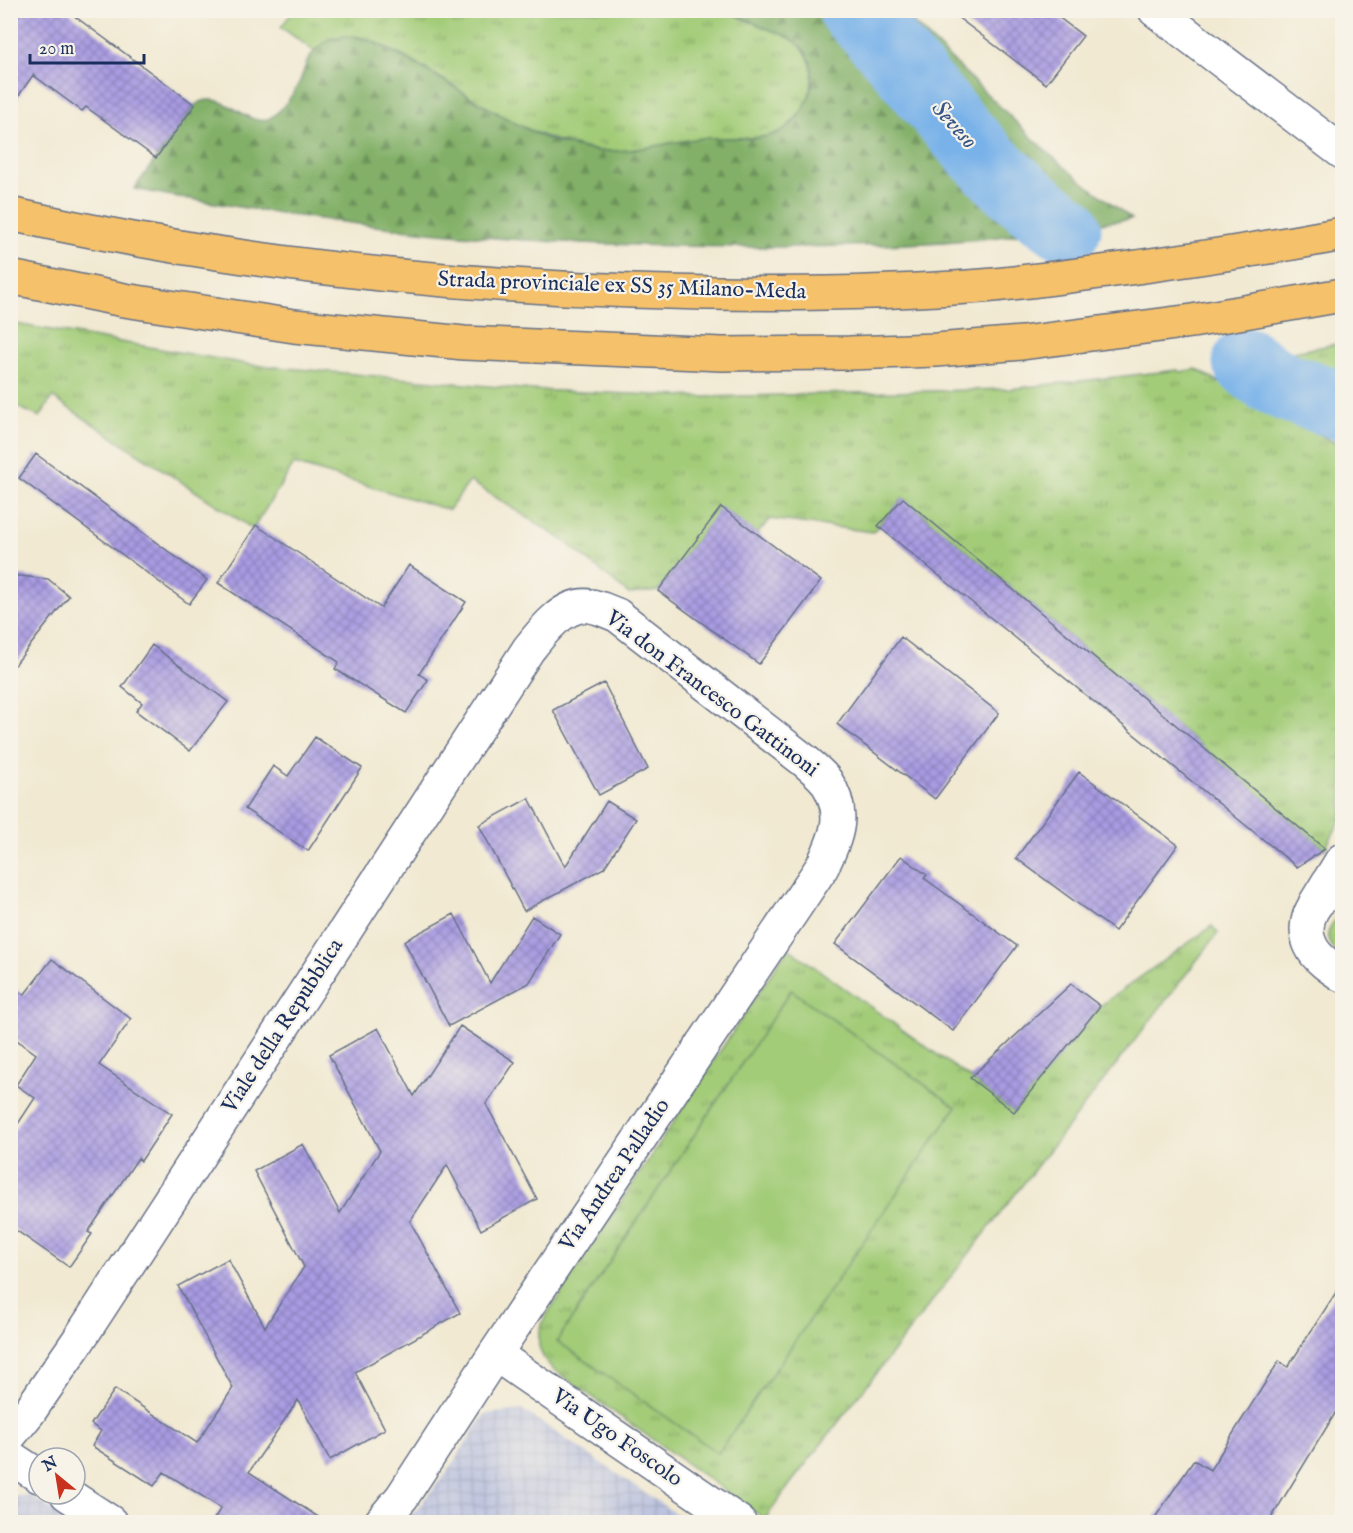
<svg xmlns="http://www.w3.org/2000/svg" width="1353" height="1533" font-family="'IM FELL English',serif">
	<defs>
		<pattern id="industrial-grid" width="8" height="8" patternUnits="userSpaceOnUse" patternTransform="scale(1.5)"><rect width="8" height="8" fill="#bcc3de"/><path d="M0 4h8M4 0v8" fill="none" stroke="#a1a8c1"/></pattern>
		<pattern id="grass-tufts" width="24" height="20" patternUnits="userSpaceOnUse" patternTransform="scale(1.5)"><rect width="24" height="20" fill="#a3cc78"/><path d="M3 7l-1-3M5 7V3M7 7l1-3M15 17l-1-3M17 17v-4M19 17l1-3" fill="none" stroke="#84a666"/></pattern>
		<pattern id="forest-firs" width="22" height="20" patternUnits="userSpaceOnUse" patternTransform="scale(1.5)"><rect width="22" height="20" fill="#82b068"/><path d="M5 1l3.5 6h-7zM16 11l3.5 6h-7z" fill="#6a9059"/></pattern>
		<pattern id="building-cross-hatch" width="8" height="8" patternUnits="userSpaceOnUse" patternTransform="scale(1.5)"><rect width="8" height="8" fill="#a99be2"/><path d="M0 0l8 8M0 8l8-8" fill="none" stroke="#897fba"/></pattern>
	</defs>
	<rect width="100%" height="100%" fill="#f7f3e8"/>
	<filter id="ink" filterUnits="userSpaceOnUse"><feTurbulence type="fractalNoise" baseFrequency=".0167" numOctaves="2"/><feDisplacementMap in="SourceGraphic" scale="12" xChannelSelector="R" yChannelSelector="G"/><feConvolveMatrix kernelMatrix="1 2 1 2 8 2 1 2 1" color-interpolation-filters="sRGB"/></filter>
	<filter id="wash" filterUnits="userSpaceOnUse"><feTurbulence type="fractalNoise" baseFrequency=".008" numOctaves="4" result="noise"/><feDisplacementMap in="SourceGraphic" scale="24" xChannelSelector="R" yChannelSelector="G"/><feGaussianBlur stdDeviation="1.35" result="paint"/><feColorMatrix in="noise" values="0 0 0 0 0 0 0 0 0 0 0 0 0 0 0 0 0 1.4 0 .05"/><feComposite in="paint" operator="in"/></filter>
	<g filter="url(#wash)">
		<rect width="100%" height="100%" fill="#f1e9d2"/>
		<path fill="url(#industrial-grid)" d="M523,1410L688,1522H406L445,1475L485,1414Z
			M29,1495L71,1522H11V1497Z"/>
		<path fill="url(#grass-tufts)" stroke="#5f7e6b" stroke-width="1.5" d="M294,10L727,11C739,17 751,22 764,27C773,31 785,34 793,40C811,52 815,72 810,92C808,102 802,112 795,119C792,122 788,126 785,129C766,141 739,137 718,138C679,139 641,153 601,151C591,150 580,147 570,144C511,130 459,86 406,58C389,49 371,38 351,36C339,35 323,42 314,51L281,27Z
			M10,323L253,365L532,390L705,397L1009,389L1178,370L1180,372L1196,369L1254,402L1342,446V817L1325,849L903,498L873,532L770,519L757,534L721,508L658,591L629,594L563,540L470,481L449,510L294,464L253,529L52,397L40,417L11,404Z
			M1342,343V377L1288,353Z
			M1342,914V957C1339,954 1334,951 1332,947C1322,935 1332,921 1342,914Z
			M1212,926L1218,933L791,1483L765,1519L553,1369C536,1352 535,1340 545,1317L788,948L970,1078L1014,1112L1100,1006Z"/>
		<path fill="url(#forest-firs)" stroke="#4e7063" stroke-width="1.5" d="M727,11H827L856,38L890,74L976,181L1025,233C993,239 959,241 926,243C868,246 809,247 750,247C654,246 557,244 461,235C351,225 243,209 134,189L195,105C223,85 248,131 270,118C282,111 293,95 299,83C302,77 304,69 307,62C316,45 332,34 351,36C369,38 385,48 401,56C449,81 495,116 543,137C557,143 586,150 601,151C636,153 670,141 704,138C730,136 762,144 785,129C804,116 817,88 811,65C809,55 802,46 793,40C786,35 776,32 768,29C754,23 740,17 727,11Z
			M869,11H901L1046,151L1074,175L1132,219L1100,223L1073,206L1022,165Z"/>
		<path fill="#a3cc78" stroke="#5f7e6b" stroke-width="1.5" d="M791,990L956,1107L718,1453L557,1341Z"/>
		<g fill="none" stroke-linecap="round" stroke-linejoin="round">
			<path stroke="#79b2e9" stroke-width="69" d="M853,10C900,56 938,110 983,157C1008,184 1037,207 1067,228
				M1247,362L1268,378L1289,388L1342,406"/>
		</g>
		<g id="blocks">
			<path fill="url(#building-cross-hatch)" d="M22,10H66L195,105L156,158L86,107L82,111L33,75L10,108V27Z
				M948,10H1049L1083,36L1046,84Z
				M36,454L207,580L189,604L19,478Z
				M903,498L1325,849L1297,867L878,526Z
				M721,507L821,581L759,664L658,591Z
				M256,525L381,608L409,565L466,602L419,674L428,680L406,713L335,669L339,662L218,583Z
				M10,575L48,579L69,596L10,671Z
				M901,637L999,713L935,799L837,724Z
				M152,645L228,702L190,751L136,711L142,703L122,687Z
				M604,683L648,769L599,795L553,710Z
				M315,737L362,768L308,851L245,809L273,766L288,776Z
				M1079,772L1178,845L1115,931L1016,858Z
				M529,798L565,867L607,801L636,819L604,868L524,911L479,825Z
				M901,856L927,875L924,878L1017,946L953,1031L835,944Z
				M454,914L490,983L532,916L560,934L529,983L449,1026L404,941Z
				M52,959L131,1019L99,1065L172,1114L141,1161L138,1158L88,1232L92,1234L69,1267L10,1226V1136L35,1098L16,1085L36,1054L10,1035V986L24,995Z
				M1071,984L1100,1006L1014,1112L970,1078Z
				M460,1026L515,1062L486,1104L537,1199L481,1230L447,1165L410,1221L460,1313L355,1372L385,1429L330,1460L298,1400L249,1472L326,1522H212L221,1508L164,1472L154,1486L92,1446L101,1431L91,1424L115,1389L197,1443L233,1388L178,1286L228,1259L265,1327L304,1267L254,1171L303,1144L340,1213L380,1151L329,1055L378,1028L414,1096Z
				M1342,1283V1402L1269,1522H1152L1194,1460L1210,1470L1279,1361L1288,1367Z"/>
		</g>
	</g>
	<g filter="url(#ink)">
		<use href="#blocks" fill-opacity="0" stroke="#667087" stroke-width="1.5"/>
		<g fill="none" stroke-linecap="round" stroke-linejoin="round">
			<g stroke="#667087" stroke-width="36">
				<path id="minor" d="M1155,10L1342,152
					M1342,889C1316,892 1299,922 1311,946C1317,959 1331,968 1342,975
					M1315,904L1342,860
					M495,1354L739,1522
					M10,1435L29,1412L78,1341L528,650C542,632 564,602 590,606C600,607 608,612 617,615L805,761C812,767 821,774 826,781C847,813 837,836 822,867L495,1354L402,1497L381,1522
					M10,1457L39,1476
					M67,1494L110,1522"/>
			</g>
			<g stroke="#667087" stroke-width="36">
				<path id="trunk" d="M10,214C215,260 423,284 632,291C748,295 866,295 982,286C1029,282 1076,275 1123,269C1196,259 1269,248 1342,234
					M10,277L124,300L294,326L464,343L722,354L849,353L936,350L1022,343L1192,321L1342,295"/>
			</g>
			<use href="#minor" stroke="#fff" stroke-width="33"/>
			<use href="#trunk" stroke="#f5c16b" stroke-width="33"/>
		</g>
	</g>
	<g text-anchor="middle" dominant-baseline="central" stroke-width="4.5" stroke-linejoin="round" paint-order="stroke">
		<g font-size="22" fill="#1b2f5e" stroke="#f7f3e8">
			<text transform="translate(622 286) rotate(2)">Strada provinciale ex SS 35 Milano-Meda</text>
			<text transform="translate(712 694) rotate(37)">Via don Francesco Gattinoni</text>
			<text transform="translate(283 1026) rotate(-57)">Viale della Repubblica</text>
			<text transform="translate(615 1175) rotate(-56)">Via Andrea Palladio</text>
			<text transform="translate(617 1438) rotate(35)">Via Ugo Foscolo</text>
		</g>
		<g font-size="24" font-style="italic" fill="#375688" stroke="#f7f3e8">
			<text transform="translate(954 125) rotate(48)">Seveso</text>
		</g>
	</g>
	<rect width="1353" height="1533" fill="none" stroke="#f7f3e8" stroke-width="36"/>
	<g transform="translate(57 1476) rotate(330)"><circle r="28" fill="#f7f3e8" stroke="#9fa5b1" stroke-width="1.5"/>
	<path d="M0-4.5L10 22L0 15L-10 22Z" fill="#c8321e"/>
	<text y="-9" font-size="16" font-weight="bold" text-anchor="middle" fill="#1b2f5e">N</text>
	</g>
	<path d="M30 54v9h114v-9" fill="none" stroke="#1b2f5e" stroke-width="3"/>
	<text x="39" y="54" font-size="18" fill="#1b2f5e" stroke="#f7f3e8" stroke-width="4.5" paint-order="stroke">20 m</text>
</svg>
